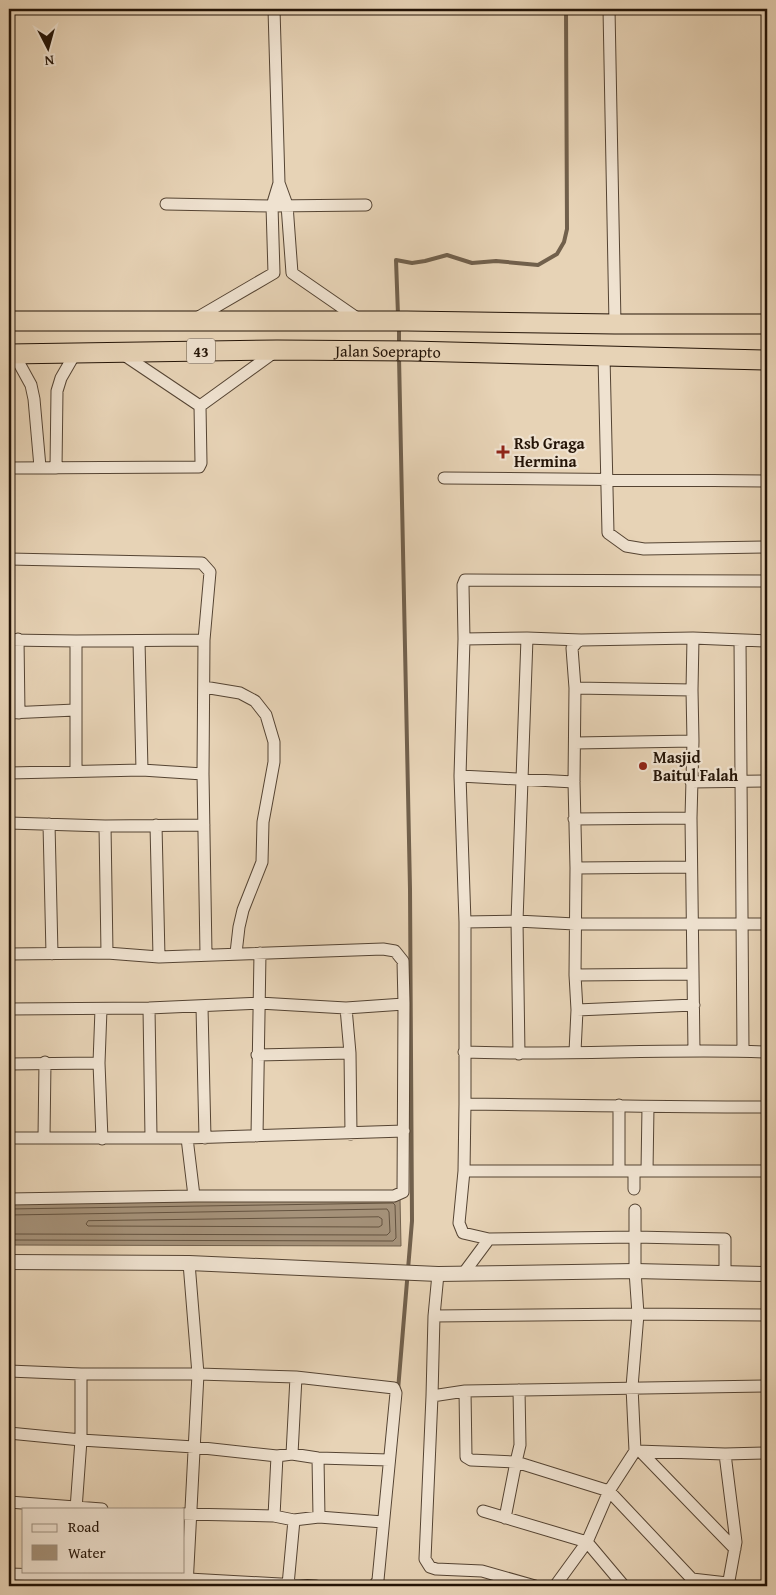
<svg xmlns="http://www.w3.org/2000/svg" width="776" height="1595" font-family="'Gentium Book Plus',serif">
	<rect width="100%" height="100%" fill="#e7d3b6"/>
	<filter id="stains"><feTurbulence type="fractalNoise" baseFrequency=".004" numOctaves="4"/><feColorMatrix values="0 0 0 0 .2 0 0 0 0 .09 0 0 0 0 .02 0 0 0 .5 -.17"/></filter>
	<radialGradient id="worn" r=".72"><stop offset=".6" stop-color="#630" stop-opacity="0"/><stop offset="1" stop-color="#630" stop-opacity=".3"/></radialGradient>
	<path fill="#a5927a" stroke="#71604c" d="M400,1198L401,1246L9,1245V1204Z"/>
	<g fill="none" stroke-linecap="round" stroke-linejoin="round">
		<path stroke="#645340" stroke-width="1" d="M9,1209L393,1203L395,1205L396,1238L393,1241L9,1240
			M9,1215L387,1209L389,1212L390,1232L387,1235L9,1234
			M379,1217L382,1219V1225L379,1227L88,1226L86,1224L88,1221Z"/>
		<path stroke="#71604c" stroke-width="4" d="M398,315L396,260L412,263L425,261L447,255L472,263L496,261L538,265L557,254L564,242L567,229L566,9
			M399,327V345
			M398,1390L412,1221L410,889L399,357"/>
		<g stroke="#543" stroke-width="13">
			<path id="minor" d="M274,9L279,183L287,205L292,273L360,320
				M609,9L615,324
				M166,204L272,206L366,205
				M195,319L274,273L272,206L279,183
				M121,353L200,406
				M14,354L31,385L34,399L40,467
				M604,356L608,533L626,546L644,549L767,547
				M200,406L276,351
				M9,468L199,467L201,463L200,406
				M56,468L57,391L61,378L76,352
				M444,478L767,481
				M9,559L202,563L210,572L204,640L203,774L206,954
				M693,638L692,690L693,741L691,818L694,1051
				M18,639L19,713
				M464,639L527,638L581,640
				M9,640L76,641L204,640
				M740,640L743,1051
				M76,641V771
				M139,641L142,770
				M204,687L240,693L255,701L266,715L274,742V762L263,822L262,862L243,910L239,927L236,953
				M575,688L692,690
				M9,713L75,710
				M575,743L693,741
				M9,773L142,770L203,774
				M460,776L574,782
				M691,782L767,781
				M574,819L691,818
				M9,823L105,826L204,825
				M49,824L52,954
				M156,825L159,957
				M105,826L107,953
				M576,868L691,867
				M465,922L517,921L575,924H767
				M9,954L107,953L159,957L383,949L395,951L403,961L404,1004L403,1192L394,1196H194L9,1199
				M575,975L693,974
				M202,1007L205,1138
				M149,1008L151,1137
				M346,1008L350,1053L351,1134
				M9,1009L149,1008L259,1003L346,1008L404,1004
				M101,1009L99,1063L102,1139
				M577,1010L694,1005
				M464,1052C565,1056 666,1048 767,1052
				M575,1052L577,1010L575,975L576,868L574,782L575,688L572,648L577,642L581,640L693,638L767,641
				M519,1054L517,921L527,638
				M257,1055L350,1053
				M9,1064L99,1063
				M465,1104C566,1105 666,1107 767,1107
				M257,1136L260,953
				M44,1137L45,1062
				M9,1138H187L404,1131
				M187,1138L194,1196
				M464,1171H767
				M619,1171V1105
				M634,1171V1189
				M647,1171L648,1107
				M725,1273V1239L635,1237L489,1239L463,1233L459,1223L464,1171L465,1104V922L460,776L464,639L463,585L465,580H468L767,581
				M438,1274L434,1316L432,1396L425,1559L430,1567L436,1569L482,1571L535,1586
				M463,1274L489,1239
				M434,1316L638,1314L767,1315
				M9,1371L81,1374H198L296,1377L394,1388L396,1393L378,1580L374,1586
				M519,1390L520,1445L516,1462L609,1491L692,1579L727,1583
				M465,1391L466,1457L471,1460L516,1462L505,1518
				M432,1396L465,1391L767,1386
				M9,1433L81,1440L194,1447L277,1456L292,1454L318,1458L389,1460
				M637,1451L725,1454L767,1453
				M641,1452L735,1549
				M292,1454L296,1377
				M725,1454L736,1542L728,1586
				M318,1458L319,1517
				M9,1502L102,1509
				M76,1509L81,1440V1374
				M483,1511L587,1542L624,1586
				M184,1514L274,1516L294,1520L319,1517L383,1522
				M274,1516L277,1456
				M9,1574L75,1576H135L316,1586
				M288,1585L294,1520
				M187,1586L198,1374L189,1263
				M555,1586L587,1542L609,1491L635,1451L632,1387L638,1314L635,1271V1210"/>
		</g>
		<g stroke="#543" stroke-width="16">
			<path id="tertiary" d="M9,1262L189,1263L438,1274L635,1271L767,1274"/>
		</g>
		<g stroke="#241407" stroke-width="21">
			<g id="trunk">
				<path d="M9,321H407L615,324H767"/>
				<path id="s1" d="M9,354L277,350L411,351L767,360"/>
			</g>
		</g>
		<use href="#minor" stroke="#efe2d0" stroke-width="11"/>
		<use href="#tertiary" stroke="#efe2d0" stroke-width="14"/>
		<use href="#trunk" stroke="#e7d3b6" stroke-width="19"/>
	</g>
	<g fill="#8f2418" stroke="#efe2d0" stroke-width="2">
		<path d="M500.5 444.5h5v5h5v5h-5v5h-5v-5h-5v-5h5z"/>
		<circle cx="643" cy="766" r="5"/>
	</g>
	<g text-anchor="middle" dominant-baseline="central" stroke-width="4.5" stroke-linejoin="round" paint-order="stroke">
		<rect fill="#efe2d0" stroke="#615243" stroke-width="1" x="187" y="338.5" width="28" height="25" rx="4"/>
		<g font-size="15" font-weight="bold" fill="#241407">
			<text x="201" y="351">43</text>
		</g>
		<g font-size="16" fill="#241407" stroke="#efe2d0">
			<text stroke="none"><textPath href="#s1" startOffset="379">Jalan Soeprapto</textPath></text>
		</g>
		<g font-size="16" font-weight="bold" fill="#241407" stroke="#efe2d0" text-anchor="start">
			<text x="514" y="443">Rsb Graga<tspan x="514" dy="18">Hermina</tspan></text>
			<text x="653" y="757">Masjid<tspan x="653" dy="18">Baitul Falah</tspan></text>
		</g>
	</g>
	<rect width="776" height="1595" fill="none" stroke="#e7d3b6" stroke-width="30"/>
	<rect x="10" y="10" width="756" height="1575" fill="none" stroke="#241407" stroke-width="2.5"/>
	<rect x="15" y="15" width="746" height="1565" fill="none" stroke="#241407"/>
	<rect x="22" y="1508" width="162" height="65" fill="#efe2d0" stroke="#9e9080"/>
	<rect x="32" y="1524" width="25" height="8" fill="#efe2d0" stroke="#9e9080"/>
	<text x="68" y="1532" font-size="15" fill="#241407">Road</text>
	<rect x="32" y="1545" width="25" height="15" fill="#a5927a" stroke="#9e9080"/>
	<text x="68" y="1558" font-size="15" fill="#241407">Water</text>
	<g transform="translate(48 48) rotate(174)" stroke="#efe2d0" stroke-width="4" paint-order="stroke">
	<path d="M0-4L9 19L0 12L-9 19Z" fill="#241407"/>
	<text y="-8" font-size="14" font-weight="bold" text-anchor="middle" fill="#241407">N</text>
	</g>
	<rect width="100%" height="100%" filter="url(#stains)"/>
	<rect width="100%" height="100%" fill="url(#worn)"/>
</svg>
